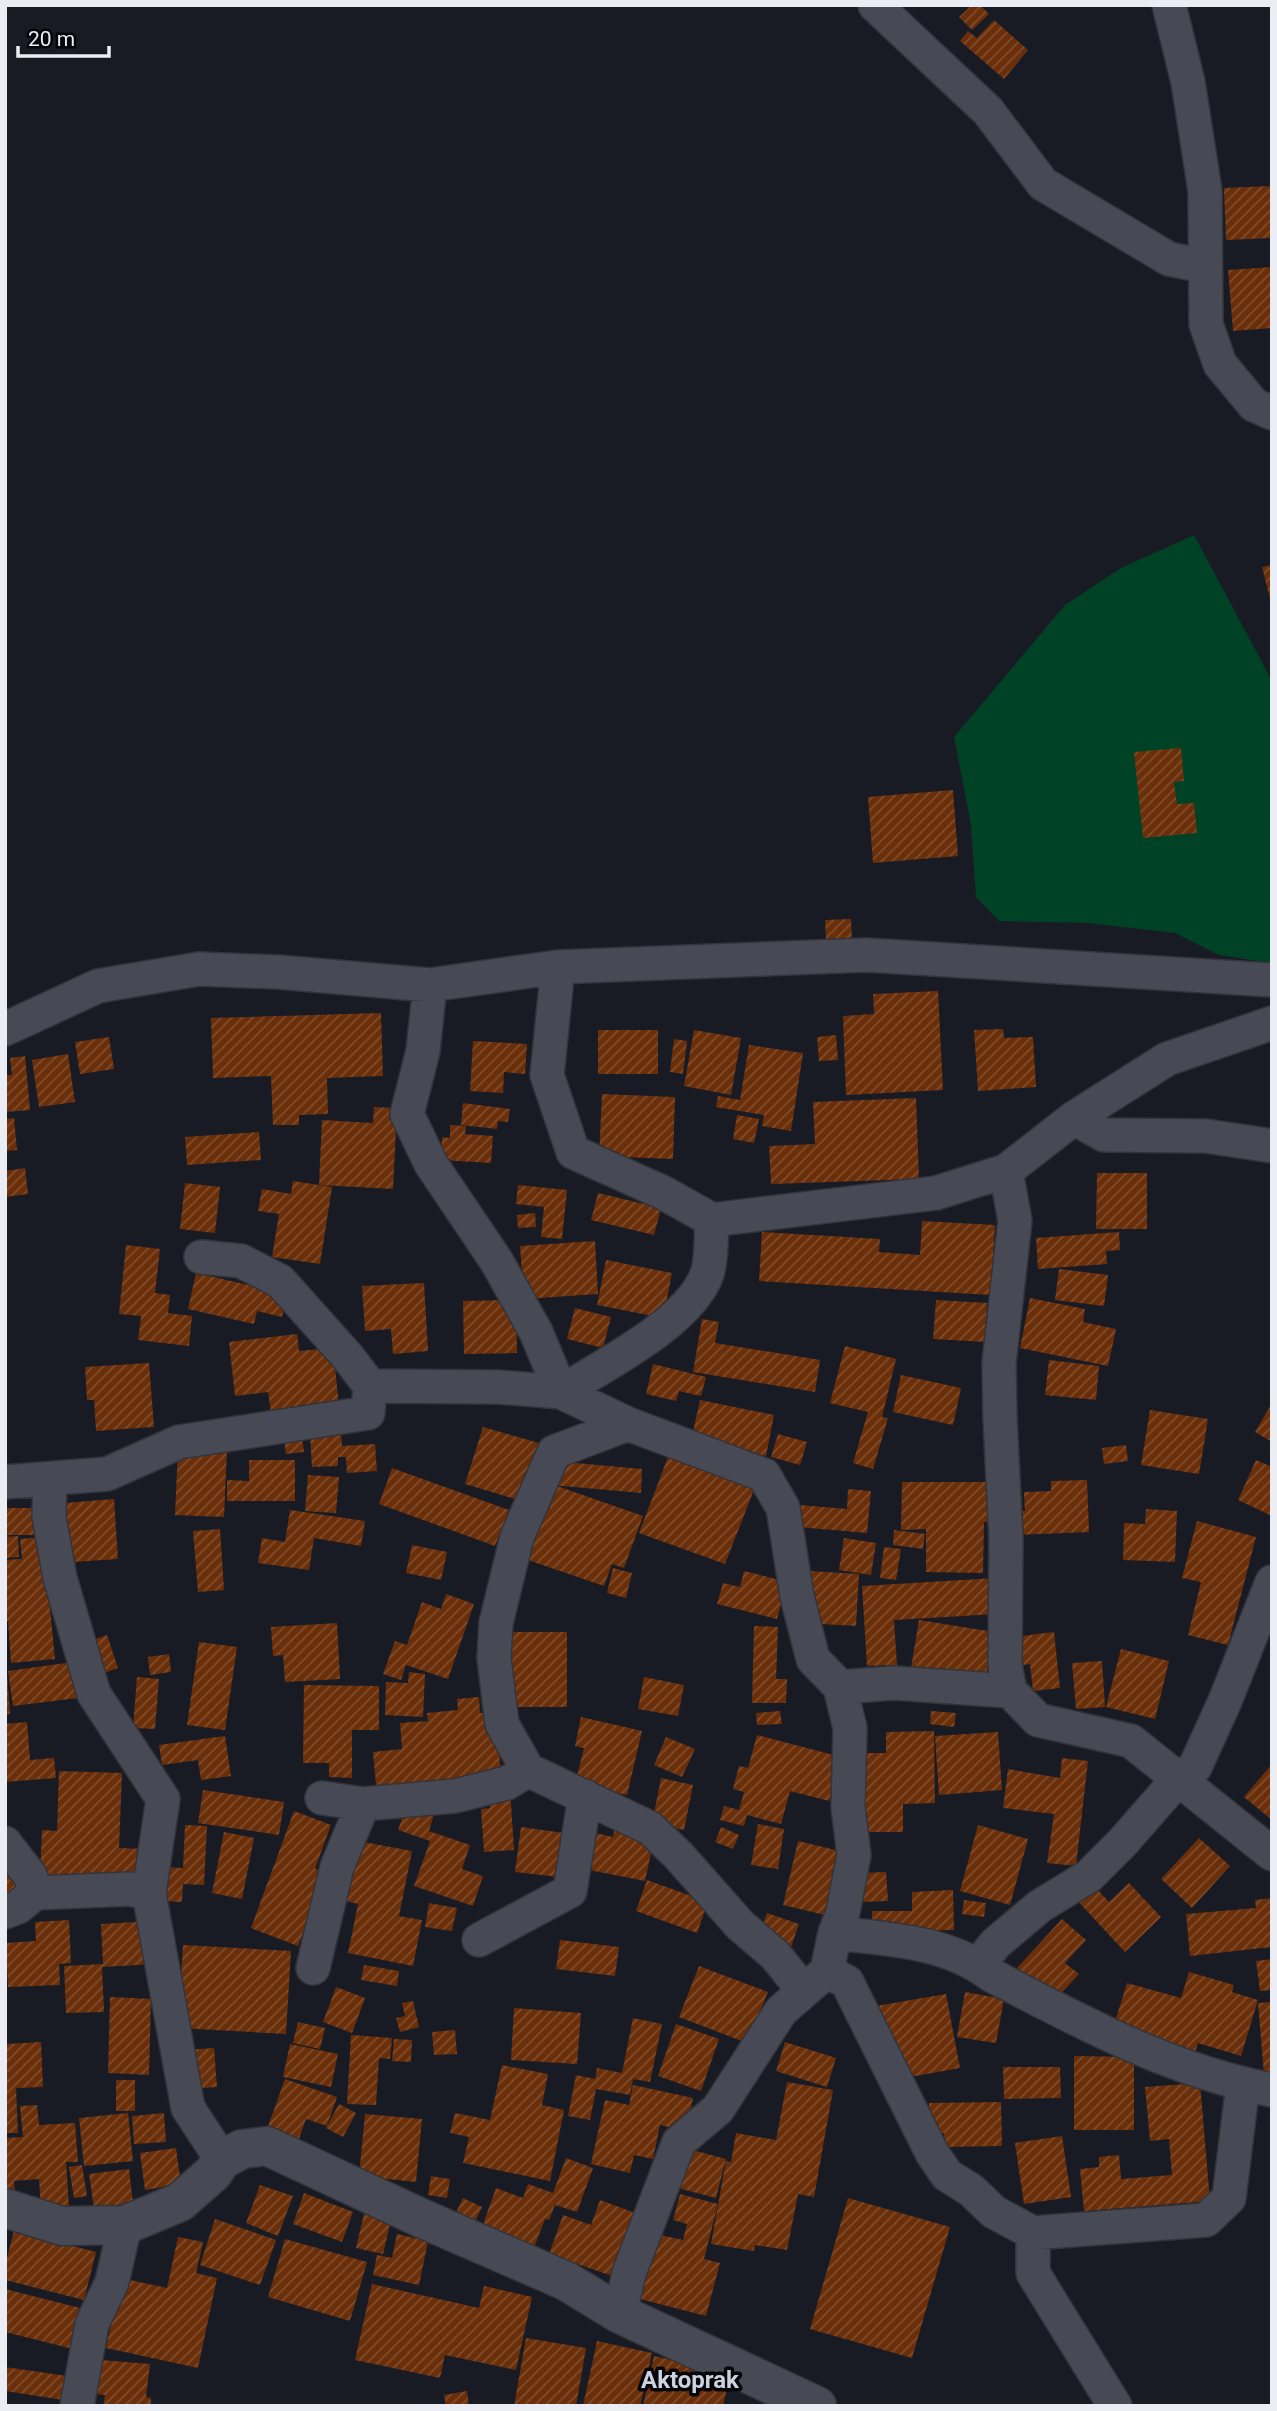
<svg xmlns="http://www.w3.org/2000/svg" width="1277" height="2411" font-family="Roboto,sans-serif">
	<defs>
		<pattern id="building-hatch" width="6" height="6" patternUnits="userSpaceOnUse" patternTransform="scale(1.75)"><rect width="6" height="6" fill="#6a2e09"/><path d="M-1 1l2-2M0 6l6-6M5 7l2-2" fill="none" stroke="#7f4d2d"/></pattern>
	</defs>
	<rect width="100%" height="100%" fill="#191b24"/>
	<path fill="#004226" d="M1194,535L1272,681V963L1219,955L1175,933L1088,923L999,921L976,897L971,825L954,737L1065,605L1121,568Z"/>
	<path fill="url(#building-hatch)" d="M972,5H980L989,14L972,30L959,17Z
		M994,20L1028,50L1004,79L960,41L968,31L977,38Z
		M1272,186V238L1226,240L1224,188Z
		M1272,267V328L1233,331L1228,270Z
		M1272,565V603H1271L1262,567Z
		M1181,748L1184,781L1174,782L1177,804L1194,803L1197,833L1143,838L1134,752Z
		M953,790L958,856L873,863L868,797Z
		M851,919L852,939L826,940L825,920Z
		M938,991L943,1090L846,1095L843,1016L874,1014L873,994Z
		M381,1013L383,1076L327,1078L328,1114L299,1115V1125H273L271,1076L213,1078L211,1018Z
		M1003,1029L1004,1038L1033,1037L1036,1087L978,1091L974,1030Z
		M598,1030H658V1074H598Z
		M694,1030L741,1038L731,1095L684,1086Z
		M836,1035L838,1060L819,1061L817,1037Z
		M109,1037L114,1069L80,1074L75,1042Z
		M674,1039L687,1041L683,1074L670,1072Z
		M473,1041L527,1044L525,1074L504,1072L503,1093L470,1091Z
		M749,1045L803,1053L791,1131L762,1126L764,1115L716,1107L718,1096L740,1100Z
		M68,1054L75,1102L39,1107L32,1060Z
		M25,1056L30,1110L5,1112V1075H12L10,1058Z
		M602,1094L675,1097L673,1159L599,1156Z
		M916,1098L919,1179L771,1184L769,1146L815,1144L813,1102Z
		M463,1103L510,1109L508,1122L498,1121L497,1129L461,1125Z
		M374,1107L397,1108L393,1189L319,1185L322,1120L373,1123Z
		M737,1115L759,1119L754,1143L733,1139Z
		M14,1118L17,1150L5,1151V1119Z
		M450,1125L466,1126L465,1134L493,1136L491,1163L441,1160L442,1137L450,1138Z
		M259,1132L261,1160L187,1165L185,1137Z
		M25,1168L28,1194L5,1197V1171Z
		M1097,1173H1147V1229H1096Z
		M293,1181L332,1187L320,1264L272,1257L279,1214L258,1211L262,1189L291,1194Z
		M185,1183L220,1187L215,1233L180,1229Z
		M518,1185L567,1190L562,1239L541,1237L544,1207L516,1204Z
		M598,1193L661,1208L654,1235L591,1220Z
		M535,1213L536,1227L518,1228L517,1215Z
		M922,1221L995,1225L991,1295L759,1281L762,1232L880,1239L879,1252L920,1255Z
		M1119,1232L1120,1250L1106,1251L1107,1264L1038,1269L1036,1238Z
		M595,1241L598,1294L524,1299L520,1246Z
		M126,1245L160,1249L155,1293L170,1295L168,1313L192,1316L189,1346L138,1340L141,1316L119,1314Z
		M606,1260L672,1273L663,1318L597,1305Z
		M1059,1269L1108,1275L1104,1306L1055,1300Z
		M196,1273L287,1294L282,1317L257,1311L254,1324L188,1309Z
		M424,1283L428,1351L393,1354L391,1329L365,1331L362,1286Z
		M1030,1298L1085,1309L1083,1322L1116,1329L1108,1366L1020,1348Z
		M516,1300L517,1353L464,1354L463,1301Z
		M936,1300L987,1303L985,1342L933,1339Z
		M575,1308L611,1317L603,1348L567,1339Z
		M702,1319L719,1322L715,1343L820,1360L815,1392L693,1372Z
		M297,1334L299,1351L333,1348L339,1406L271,1413L268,1392L235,1396L229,1342Z
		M845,1346L896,1359L882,1417L888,1418L873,1469L853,1463L868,1412L830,1403Z
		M1049,1360L1099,1366L1096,1400L1045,1395Z
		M149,1363L154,1427L96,1431L94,1400H87L85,1367Z
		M653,1364L706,1377L701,1396L679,1391L676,1401L646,1394Z
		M901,1375L961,1388L953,1425L893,1412Z
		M700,1400L774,1415L766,1456L691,1441Z
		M1272,1403V1442L1255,1432Z
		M1150,1410L1208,1419L1199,1474L1141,1465Z
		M483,1427L539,1443L522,1501L465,1484Z
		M341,1432L342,1446L375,1444L377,1471L347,1473L346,1457H338V1466L312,1467L310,1434Z
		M778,1434L807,1442L800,1465L771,1457Z
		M302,1437L304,1452L286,1454L284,1439Z
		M1126,1445L1128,1461L1104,1464L1102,1448Z
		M178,1448L227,1450L224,1517L175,1515Z
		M671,1449L757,1482L725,1564L639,1533Z
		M249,1460H295V1501H227V1480L249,1481Z
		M1256,1460L1272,1467V1516L1238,1500Z
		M554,1461L642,1469L641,1493L551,1485Z
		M392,1468L509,1510L495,1546L379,1504Z
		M308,1475L339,1477L336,1513L305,1511Z
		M1087,1480L1089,1532L1016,1535L1015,1511H1025L1024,1492L1051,1491V1481Z
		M902,1482H996L995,1522H984L983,1573L926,1572V1529L901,1530Z
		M557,1486L643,1516L624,1568L612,1564L604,1586L519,1557L536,1506L549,1510Z
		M848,1489L871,1491L867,1533L798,1527L800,1505L847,1509Z
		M114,1499L118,1559L58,1563L53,1504Z
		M5,1508H43L44,1535H5Z
		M1146,1509L1177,1511L1175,1562L1123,1560L1124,1523L1145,1524Z
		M290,1510L365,1521L361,1546L314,1538L309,1570L258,1563L262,1538L285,1542Z
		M1197,1521L1256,1537L1228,1645L1188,1635L1201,1582L1182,1578Z
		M220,1529L224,1590L198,1592L193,1531Z
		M894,1530L925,1534L923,1549L893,1545Z
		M18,1536L19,1557L5,1558V1537Z
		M43,1537L55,1659L11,1663L8,1621L5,1622V1560L22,1559L20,1539Z
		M844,1538L876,1543L871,1575L839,1570Z
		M412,1545L447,1552L441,1580L406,1573Z
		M884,1547L901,1549L896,1580L880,1578Z
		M613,1568L632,1573L626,1598L607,1593Z
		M744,1571L787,1582L777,1619L717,1604L723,1583L740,1587Z
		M809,1571L859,1574L856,1626L805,1623Z
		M996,1578L997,1614L894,1620L897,1665L867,1666L862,1586Z
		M446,1594L474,1604L448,1679L406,1665L401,1680L383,1674L395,1641L407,1645L422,1602L441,1609Z
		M919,1620L994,1632L985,1680L911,1668Z
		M337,1623L340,1679L285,1682L283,1655L273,1656L271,1627Z
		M754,1626L778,1627L776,1679H787L786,1703H752Z
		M509,1632H567V1707H509Z
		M1054,1632L1060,1688L1033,1691L1030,1664L1016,1666L1013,1637Z
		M107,1635L118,1668L96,1676L84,1643Z
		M199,1642L237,1647L225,1730L187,1725Z
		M1121,1649L1169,1661L1155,1719L1106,1707Z
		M169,1654L171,1672L150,1675L148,1657Z
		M1102,1661L1105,1707L1076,1709L1072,1663Z
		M73,1662L78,1698L13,1706L8,1671Z
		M409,1672L425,1674L423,1717L385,1715L386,1682L408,1683Z
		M7,1674L10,1714H5V1675Z
		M137,1677L159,1679L155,1729L133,1728Z
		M644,1677L684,1685L678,1716L638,1709Z
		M304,1685L379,1686V1730H352V1778L329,1777V1763H303Z
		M479,1697L480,1713L495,1712L502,1783L377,1795L373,1752L402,1749L400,1723L428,1721L427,1713L458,1710L457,1699Z
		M780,1711L782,1724L757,1725L756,1713Z
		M931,1711L956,1713L954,1727L930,1724Z
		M581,1717L642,1731L627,1795L575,1784L584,1748L575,1746Z
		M27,1722L30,1760L54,1758L56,1778L5,1782V1724Z
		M934,1731L935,1803L903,1804V1832H858L857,1753H886V1732Z
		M998,1732L1002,1790L939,1795L935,1736Z
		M757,1735L841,1757L829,1801L790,1791L781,1824L747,1815L744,1826L720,1820L724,1806L739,1810L744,1792L733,1789L739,1766L748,1768Z
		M225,1736L231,1776L201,1780L198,1760L162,1765L159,1745Z
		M666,1737L695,1749L682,1777L654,1765Z
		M1062,1758L1088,1761L1076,1866L1047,1863L1054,1814L1003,1808L1008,1769L1060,1778Z
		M1272,1764V1820L1244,1797Z
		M59,1771L122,1773L119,1848L145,1849L143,1882L40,1878L42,1830L57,1831Z
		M661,1778L693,1785L684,1830L652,1823Z
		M510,1788L514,1850L484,1852L481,1809L490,1808L489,1789Z
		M203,1790L284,1802L279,1835L198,1823Z
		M407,1804L434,1814L429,1831L470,1845L462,1869L483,1876L473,1906L414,1886L430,1841L398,1830Z
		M294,1811L331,1825L315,1869L326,1872L298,1946L251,1928Z
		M758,1824L784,1829L778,1869L751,1865Z
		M185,1825L207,1826L204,1885L183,1884L182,1902L157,1901L159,1867L183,1868Z
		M978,1825L1028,1839L1010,1905L960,1891Z
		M521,1827L564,1833L559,1877L515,1872Z
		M615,1827L655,1835L645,1881L579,1868L586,1831L613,1837Z
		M721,1827L739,1835L733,1849L715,1842Z
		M224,1832L254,1838L242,1899L212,1893Z
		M1199,1838L1230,1866L1192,1908L1161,1879Z
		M358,1841L412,1851L399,1916L422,1920L413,1966L348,1953L358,1904L346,1901Z
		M798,1841L844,1852L829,1916L783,1905Z
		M13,1869L24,1893L5,1902V1873Z
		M886,1872L888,1901L862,1902L860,1873Z
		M1088,1879L1109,1902L1129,1883L1161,1917L1125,1952L1072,1895Z
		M647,1880L708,1902L697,1933L636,1911Z
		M953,1890L954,1930L872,1932V1911H912V1892Z
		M1272,1898V1947L1190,1956L1186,1914L1256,1908L1255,1900Z
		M964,1900L986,1903L984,1917L962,1914Z
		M429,1903L457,1908L452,1931L425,1927Z
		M767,1913L799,1924L791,1947L759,1935Z
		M1062,1919L1086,1940L1065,1963L1079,1974L1054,2001L1017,1968Z
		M69,1920L71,1963L59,1964L60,1985L8,1987L6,1943L36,1941L35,1922Z
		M153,1921L155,1964L102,1967L104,2012L66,2013L64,1966L103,1964L101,1924Z
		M560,1940L619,1947L615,1976L556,1969Z
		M183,1945L291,1951L286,2034L178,2028Z
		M1272,1959V1990L1260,1991L1256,1961Z
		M364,1965L399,1971L397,1986L361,1980Z
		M699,1966L768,1992L747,2043L679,2017Z
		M1189,1972L1234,1985L1232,1992L1258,2000L1241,2056L1198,2043L1195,2053L1113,2028L1127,1983L1181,1998Z
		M336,1987L365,1998L352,2033L323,2022Z
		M965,1992L1004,1999L996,2043L957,2037Z
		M946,1994L960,2068L899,2079L876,2006Z
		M110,1997L151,1999L149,2075L108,2073Z
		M413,2001L419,2027L400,2032L396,2018L405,2016L402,2003Z
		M1272,2002V2073L1264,2074L1258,2003Z
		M514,2008L581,2013L577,2064L511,2060Z
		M633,2018L662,2024L650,2082L633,2079L630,2095L596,2089L590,2120L568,2116L576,2075L595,2079L597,2068L622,2073Z
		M298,2022L325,2028L320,2049L293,2043Z
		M676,2024L719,2039L701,2091L658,2076Z
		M455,2030L457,2054L434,2055L432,2032Z
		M351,2035L392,2038L390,2059L379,2058L376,2105L347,2104Z
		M394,2039L412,2040L411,2062L392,2061Z
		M41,2042L43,2087L16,2088L18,2133H5V2044Z
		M785,2042L836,2058L827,2087L776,2071Z
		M290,2044L338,2054L331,2087L283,2077Z
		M214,2048L217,2087L188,2089L186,2050Z
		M1074,2056L1134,2057V2130H1074Z
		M502,2065L548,2074L542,2105L564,2110L550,2181L463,2163L469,2137L450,2133L455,2113L490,2120Z
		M1003,2067H1060L1061,2098L1004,2099Z
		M285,2079L337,2097L327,2126L306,2119L297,2144L266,2132Z
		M116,2080H135V2111H116Z
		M787,2082L833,2090L814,2197L798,2194L787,2250L755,2245L754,2251L711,2244L726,2161L731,2162L736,2133L776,2140Z
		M1200,2083L1210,2201L1084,2211L1080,2169L1099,2167V2157L1119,2155L1121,2179L1172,2175L1169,2139L1150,2141L1145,2087Z
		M633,2085L693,2098L686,2131L660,2125L653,2159L634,2155L630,2173L591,2164L605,2100L629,2105Z
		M1001,2102L1002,2146L944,2147V2133H929V2103Z
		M339,2104L356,2113L343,2137L326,2128Z
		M37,2105L39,2125L75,2123L78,2162H66L69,2208L41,2210L39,2179L14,2181L15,2197L5,2198V2138L23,2137L20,2106Z
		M128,2113L133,2161L84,2166L79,2118Z
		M164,2113L166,2142L134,2144L132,2116Z
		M365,2114L422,2119L416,2182L359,2176Z
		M1062,2136L1071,2197L1024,2204L1015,2143Z
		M176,2148L181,2184L145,2190L140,2153Z
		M685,2148L726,2159L716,2198L674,2187Z
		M566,2158L593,2168L577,2212L555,2205L549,2220L545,2219L533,2250L481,2230L496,2188L523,2198L528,2184L553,2193Z
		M82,2165L87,2196L74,2198L69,2167Z
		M129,2169L133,2203L94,2208L89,2174Z
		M431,2176L450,2179L447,2198L428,2195Z
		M260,2185L293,2196L278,2236L246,2223Z
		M304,2193L353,2212L342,2242L293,2224Z
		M680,2194L718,2204L704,2259L720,2263L706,2316L640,2299L656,2234L683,2240L687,2224L673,2220Z
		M463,2198L482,2207L471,2230L452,2221Z
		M848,2198L950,2227L912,2358L810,2329Z
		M600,2200L638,2214L615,2277L549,2254L563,2215L591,2225Z
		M364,2214L391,2220L383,2254L356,2248Z
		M215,2219L276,2240L260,2285L200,2265Z
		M14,2231L96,2252L84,2300L5,2280V2265Z
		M397,2234L428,2241L419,2285L373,2275L377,2255L392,2258Z
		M178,2237L203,2242L196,2273L217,2278L198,2368L106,2348L121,2278L167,2288Z
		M285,2239L367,2262L350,2321L268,2297Z
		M372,2284L479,2308L484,2286L532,2297L516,2370L445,2355L440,2378L355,2360Z
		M5,2289L88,2310L77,2350L5,2332Z
		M526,2338L586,2348L576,2406H514Z
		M597,2341L652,2353L640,2406H583Z
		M654,2356L730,2373L723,2406H643Z
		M89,2359L150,2364L146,2397L151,2398V2406H103L105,2395L86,2393Z
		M5,2367L67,2376L63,2400L5,2391Z
		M467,2391L469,2406H446L444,2395Z"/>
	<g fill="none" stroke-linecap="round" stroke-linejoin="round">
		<g stroke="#33343b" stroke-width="36">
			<path id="minor" d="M875,5L988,111L1043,184L1169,259L1204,266
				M1169,5L1188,82L1205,191L1206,324L1220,364L1254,405L1272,413
				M558,967L547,1075L573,1152L664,1193L712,1220
				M430,985L423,1051L407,1114L431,1164L497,1262L536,1332L561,1392C604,1365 690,1322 707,1274C712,1259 711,1237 712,1220L936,1193L1006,1171L1074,1118L1167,1059L1272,1023
				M5,1029L98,986L199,969L278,972L430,985L558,967L867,955L1272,980
				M1074,1118L1104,1135L1206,1136L1272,1146
				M1006,1171L1015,1221L999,1363L1000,1419L1006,1538L1005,1665L1010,1691L1038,1720L1131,1741L1272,1854
				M201,1257L241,1261L280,1281L348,1357L370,1386
				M628,1424L554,1452L517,1537L496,1623L494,1658L502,1724L528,1770L650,1828L679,1856L740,1925L775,1955L803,1990
				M5,1482L107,1474L179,1442L368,1413L370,1386L498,1387L561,1392L628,1424L764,1475L783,1508L797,1596L813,1659L840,1687L850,1728L848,1807L854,1855L843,1912L835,1933
				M840,1687L894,1683L1010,1691
				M322,1798L363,1804L455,1796L507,1783L528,1770
				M5,1843L31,1877L35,1893L129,1889L149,1893L163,1799L94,1694L60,1578L49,1517L50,1480
				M149,1893L188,2108L222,2160
				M5,1912L18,1907L35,1893
				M479,1940L570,1891L585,1796
				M978,1965L996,1943L1040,1906L1089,1876L1122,1843L1179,1778L1195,1767L1225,1701L1272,1582
				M313,1968L337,1867L363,1804
				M827,1971L847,1982L932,2153L947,2175L971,2190L994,2212L1033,2233L1206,2220L1229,2198L1243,2084
				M1033,2233V2273L1115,2406
				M620,2314L629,2273L679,2142L718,2109L781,2011L827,1971L835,1933C888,1939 947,1941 991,1975C1081,2022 1171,2071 1272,2090
				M77,2406L92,2324L112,2282L125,2225"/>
		</g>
		<g stroke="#33343b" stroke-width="41">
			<path id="tertiary" d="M5,2208L62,2226L125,2225L180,2202L213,2173L222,2160L242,2149L267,2146L421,2218L566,2281L620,2314L817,2406"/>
		</g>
		<use href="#minor" stroke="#474a54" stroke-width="33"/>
		<use href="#tertiary" stroke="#474a54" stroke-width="38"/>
	</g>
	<g text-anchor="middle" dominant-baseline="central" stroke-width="7" stroke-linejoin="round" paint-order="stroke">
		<g font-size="24" font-weight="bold" fill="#ced2df" stroke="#05060a">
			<text x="690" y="2380">Aktoprak</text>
		</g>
	</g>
	<rect width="1277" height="2411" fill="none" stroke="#ebedf4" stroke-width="14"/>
	<path d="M18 46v10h91v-10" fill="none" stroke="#ebedf4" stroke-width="3.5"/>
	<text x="28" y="46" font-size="21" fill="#ebedf4" stroke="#05060a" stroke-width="5" paint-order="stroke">20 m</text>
</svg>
